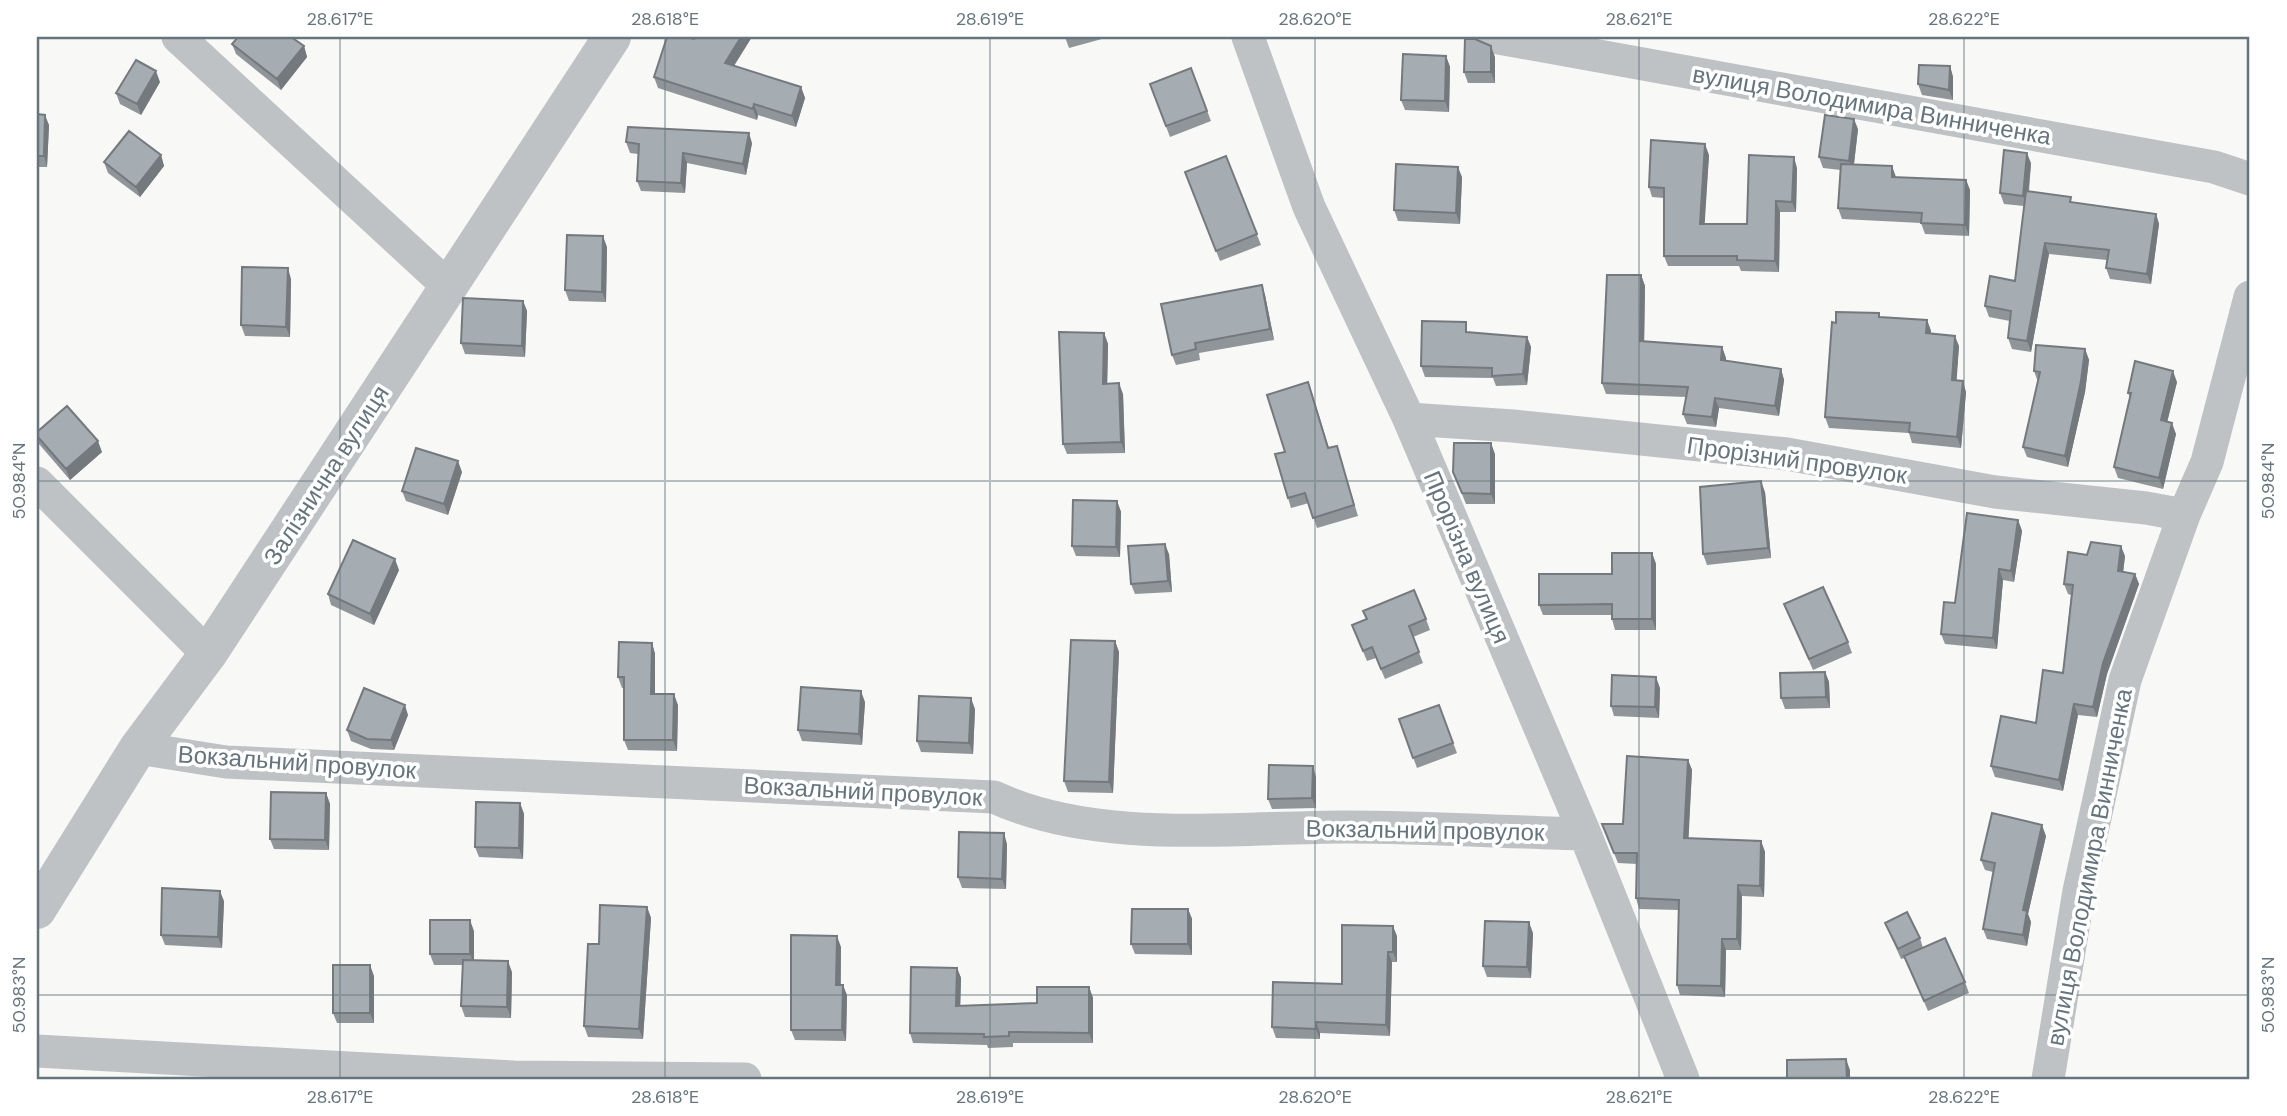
<svg xmlns="http://www.w3.org/2000/svg" width="2287" height="1116" font-family="'DM Sans',sans-serif">
	<rect width="100%" height="100%" fill="#f8f8f6"/>
	<g fill="none" stroke-linecap="round" stroke-linejoin="round">
		<path stroke="#bec2c5" stroke-width="33" d="M178,37L449,287
			M1248,37L1309,207L1409,419L1585,834L1683,1079
			M1493,37L2214,167L2250,179
			M1409,419L1513,426L1787,454L1995,492L2146,508L2184,515
			M37,483L208,654
			M138,748L226,762L994,797C1097,845 1234,827 1346,827C1425,827 1505,832 1585,834
			M37,1051L514,1077L745,1079
			M2048,1079L2079,891L2125,680L2184,515L2207,462L2250,297"/>
		<path stroke="#bec2c5" stroke-width="38" d="M37,910L138,748L208,654L612,37"/>
	</g>
	<path fill="#8f9599" d="M1065,37H1109L1069,48Z
		M232,44L304,46L307,57L281,90L236,54Z
		M1446,56L1450,67L1449,112L1405,110L1401,100Z
		M1495,57V83H1468L1464,72Z
		M734,66L801,87L805,98L796,127L758,115L757,120L658,88L654,77Z
		M1950,66L1953,77V100L1922,95L1918,84Z
		M1191,68L1211,121L1170,137L1150,84Z
		M160,82L141,115L120,104L116,93Z
		M37,114L49,125L47,167H37Z
		M1858,129L1854,164L1896,177L1966,180L1970,190L1969,236L1925,234L1921,223L1842,219L1838,208L1841,170L1823,168L1819,157Z
		M626,142L752,143L746,175L687,163L685,193L641,191L637,181L638,154L630,153Z
		M161,155L164,166L140,197L108,173L104,162Z
		M1709,155L1704,224H1747L1797,168L1796,212H1780L1779,272L1741,271L1739,266H1668L1664,256V198L1652,197L1649,187Z
		M1226,156L1261,245L1220,261L1185,172Z
		M2031,163L2029,192L2073,202L2156,214L2159,224L2151,284L2110,279L2106,268L2107,260L2049,254L2031,352L2012,349L2008,338L2010,321L1989,317L1985,306L2015,281L2024,206L2004,204L2000,193Z
		M1462,177L1460,224L1398,221L1394,210Z
		M607,247L606,302L569,301L565,290Z
		M1641,275L1645,286L1644,341L1722,347L1726,358V361L1781,369L1784,380L1779,416L1719,408L1716,427L1687,424L1683,414L1686,397L1606,394L1602,383Z
		M291,279L290,337L245,336L241,325Z
		M1265,295L1274,340L1199,353L1200,360L1176,365L1172,355Z
		M523,301L527,311L525,357L465,354L461,343Z
		M1881,317L1927,320L1931,331V333L1959,346L1956,380L1966,392L1961,448L1912,443L1909,433L1829,428L1825,417L1836,323Z
		M1470,332L1527,337L1531,347L1527,385L1496,386L1493,378L1425,377L1421,366Z
		M1104,333L1108,344L1107,384L1123,394L1125,453L1067,454L1063,444Z
		M2085,349L2089,360L2085,392L2068,467L2027,457L2023,447L2038,382L2034,371Z
		M2177,382L2167,422L2176,434L2163,489L2118,478L2114,467L2130,398L2128,393Z
		M1312,393L1329,448L1340,456L1358,516L1317,528L1309,503L1291,508L1288,498L1285,452Z
		M37,432L102,452L70,480L39,444L37,439Z
		M1495,454V504H1466L1453,472Z
		M462,472L448,515L406,501L402,491Z
		M1765,492L1771,558L1707,565L1703,554Z
		M1117,501L1121,512L1120,557L1076,556L1072,546Z
		M2018,520L2022,531L2014,582L2003,580L1997,649L1945,644L1941,634L1955,603Z
		M1652,553L1656,564V630H1615L1612,619V615H1543L1539,605L1612,574Z
		M1169,554L1172,592L1135,594L1131,584Z
		M2087,555L2125,556L2123,572L2135,574L2139,584L2107,674L2097,717L2078,715L2063,791L1995,777L1991,766L2036,723L2063,673L2071,595L2068,594L2064,584Z
		M399,570L374,625L331,605L328,594Z
		M1784,604L1848,642L1852,653L1813,670Z
		M1426,619L1430,630L1413,637L1423,663L1385,679L1376,658L1367,661L1352,625Z
		M1115,641L1119,652L1113,793L1068,792L1064,781Z
		M652,643L655,654V694L678,705L677,751L628,750L624,740V688H622L618,677Z
		M1825,672L1829,682L1830,708L1785,709L1781,698Z
		M1660,688L1659,718L1614,716L1611,706Z
		M865,702L862,745L802,741L798,730Z
		M1439,705L1457,753L1417,768L1399,719Z
		M975,709L973,754L921,752L917,741Z
		M408,715L394,750L371,749L351,741L347,730Z
		M1688,760L1692,770L1688,839L1761,841L1765,852L1764,897L1742,896L1741,950H1726L1725,997L1680,995L1677,985L1679,910L1639,909L1636,898L1637,864L1618,863L1602,824H1623Z
		M1316,777V808L1272,809L1268,799Z
		M326,793L330,804L329,850L274,849L270,839Z
		M520,803L524,814L523,859L479,857L475,847Z
		M2046,836L2028,914L2031,922L2027,946L1987,939L1983,929L1993,872L1985,870L1981,860Z
		M1007,844L1006,889L962,888L958,877Z
		M224,901L222,948L165,945L161,935Z
		M647,907L651,918L643,1039L588,1037L584,1026Z
		M1188,909L1192,919V955L1135,954L1131,944Z
		M1885,923L1920,938L1923,948L1965,982L1969,993L1928,1011L1905,958L1901,959Z
		M474,931V960L512,972L511,1018L465,1017L461,1006L463,965H434L430,954Z
		M1533,933L1531,978L1487,977L1483,966Z
		M1397,936V962H1392L1390,1036L1320,1033V1039L1276,1038L1272,1027L1342,984Z
		M841,947V985L847,995L846,1041L795,1040L791,1030Z
		M957,968L961,978L960,1006L1037,1003L1089,987L1093,998V1043H1013V1047L988,1048L987,1045L913,1043L910,1033Z
		M374,976V1023H337L333,1013Z"/>
	<path fill="#74797d" d="M741,37H752L729,74L725,63Z
		M304,46L307,57L281,90L277,79Z
		M1491,46L1495,57V83L1491,72Z
		M1446,56L1450,67L1449,112L1445,101Z
		M1950,66L1953,77V100L1949,90Z
		M156,71L160,82L141,115L137,104Z
		M801,87L805,98L796,127L792,116Z
		M754,104L758,115L757,120L753,109Z
		M45,115L49,125L47,167L44,156Z
		M1854,119L1858,129L1853,172L1849,161Z
		M749,133L752,143L746,175L743,164Z
		M1705,144L1709,155L1704,235L1700,224Z
		M683,153L687,163L685,193L681,183Z
		M2027,153L2031,163L2027,206L2023,196Z
		M161,155L164,166L140,197L136,187Z
		M1794,157L1797,168L1796,212L1792,202Z
		M1892,166L1896,177H1892Z
		M1458,167L1462,177L1460,224L1456,213Z
		M1966,180L1970,190L1969,236L1965,225Z
		M1776,201L1780,212L1779,272L1775,261Z
		M2156,214L2159,224L2151,284L2147,274Z
		M603,236L607,247L606,302L602,292Z
		M2045,243L2049,254L2031,352L2027,341Z
		M288,268L291,279L290,337L286,327Z
		M1641,275L1645,286L1644,351L1640,341Z
		M1262,285L1265,295L1274,340L1270,329Z
		M523,301L527,311L525,357L522,346Z
		M1927,320L1931,331L1930,344L1926,333Z
		M1104,333L1108,344L1107,395L1103,384Z
		M1955,336L1959,346L1956,390L1952,380Z
		M1527,337L1531,347L1527,385L1523,374Z
		M1722,347L1726,358L1725,371L1721,360Z
		M2085,349L2089,360L2085,392L2068,467L2065,456Z
		M1781,369L1784,380L1779,416L1775,406Z
		M2173,371L2177,382L2165,431L2161,420Z
		M1963,381L1966,392L1961,448L1957,437Z
		M1119,383L1123,394L1125,453L1121,442Z
		M1715,398L1719,408L1716,427L1712,417Z
		M2172,423L2176,434L2163,489L2159,478Z
		M98,441L102,452L70,480L66,469Z
		M1491,443L1495,454V504L1491,494Z
		M458,461L462,472L448,515L444,504Z
		M1761,481L1765,492L1771,558L1768,548Z
		M1117,501L1121,512L1120,557L1116,547Z
		M2018,520L2022,531L2014,582L2011,571Z
		M1165,544L1169,554L1172,592L1168,581Z
		M2121,546L2125,556L2122,582L2118,571Z
		M1652,553L1656,564V630L1652,619Z
		M395,559L399,570L374,625L370,614Z
		M1999,569L2003,580L1997,649L1993,638Z
		M2135,574L2139,584L2107,674L2097,717L2093,707L2103,663Z
		M1115,641L1119,652L1113,793L1109,782Z
		M652,643L655,654V704L651,694Z
		M1825,672L1829,682L1830,708L1826,697Z
		M1656,677L1660,688L1659,718L1655,707Z
		M861,691L865,702L862,745L859,734Z
		M674,694L678,705L677,751L673,740Z
		M971,698L975,709L973,754L969,743Z
		M2074,704L2078,715L2063,791L2059,780Z
		M405,705L408,715L394,750L391,740Z
		M1688,760L1692,770L1688,849L1684,838Z
		M1313,766L1316,777V808L1312,798Z
		M326,793L330,804L329,850L325,840Z
		M520,803L524,814L523,859L519,848Z
		M2042,825L2046,836L2028,914L2031,922L2027,946L2023,935V910Z
		M1004,833L1007,844L1006,889L1002,879Z
		M1761,841L1765,852L1764,897L1760,886Z
		M1738,885L1742,896L1741,950L1737,939Z
		M220,891L224,901L222,948L218,937Z
		M647,907L651,918L643,1039L639,1029Z
		M1188,909L1192,919V955L1188,944Z
		M470,920L474,931V965L470,954Z
		M1529,922L1533,933L1531,978L1527,967Z
		M1393,926L1397,936V962L1393,952Z
		M837,936L841,947L840,995L836,985Z
		M1722,939L1726,950L1725,997L1721,986Z
		M1388,952L1392,962L1390,1036L1386,1025Z
		M508,961L512,972L511,1018L507,1007Z
		M370,965L374,976V1023L370,1013Z
		M957,968L961,978L960,1017L956,1006Z
		M843,985L847,995L846,1041L842,1030Z
		M1089,987L1093,998V1043L1089,1033Z
		M1316,1022L1320,1033V1039L1316,1029Z
		M1846,1059L1850,1070V1079H1847Z"/>
	<path fill="#a6adb2" stroke="#74797d" stroke-width="2" d="M238,37H291L304,46L277,79L232,44Z
		M667,37H686L694,39L696,37H741L725,63L801,87L792,116L754,104L753,109L654,77Z
		M1465,39H1475L1491,46V72H1464Z
		M1403,54L1446,56L1445,101L1401,100Z
		M136,60L156,71L137,104L116,93Z
		M1919,65L1950,66L1949,90L1918,84Z
		M1191,68L1207,111L1166,126L1150,84Z
		M37,114L45,115L44,156H37Z
		M1825,115L1854,119L1849,161L1819,157Z
		M628,127L749,133L743,164L683,153L681,183L637,181L639,144L626,142Z
		M129,131L161,155L136,187L104,162Z
		M1651,140L1705,144L1700,224H1747L1749,155L1794,157L1792,202L1776,201L1775,261L1737,260V256H1664V188L1649,187Z
		M2004,150L2027,153L2023,196L2000,193Z
		M1226,156L1257,234L1216,251L1185,172Z
		M1396,164L1458,167L1456,213L1394,210Z
		M1841,164L1892,166V177L1966,180L1965,225L1921,223L1922,213L1838,208Z
		M2026,191L2071,197L2070,202L2156,214L2147,274L2106,268L2109,250L2045,243L2027,341L2008,338L2011,311L1985,306L1990,276L2015,281Z
		M567,235L603,236L602,292L565,290Z
		M242,267L288,268L286,327L241,325Z
		M1607,275H1641L1640,341L1722,347L1721,360L1781,369L1775,406L1715,398L1712,417L1683,414L1688,387L1602,383Z
		M1262,285L1270,329L1195,343L1196,349L1172,355L1161,304Z
		M463,298L523,301L522,346L461,343Z
		M1836,312L1879,313V317L1927,320L1926,333L1955,336L1952,380L1963,381L1957,437L1909,432L1910,423L1825,417L1832,322L1836,323Z
		M1422,321L1466,322V332L1527,337L1523,374L1492,376V368L1421,366Z
		M1059,332L1104,333L1103,384L1119,383L1121,442L1063,444Z
		M2036,345L2085,349L2081,381L2065,456L2023,447L2040,372L2034,371Z
		M2135,361L2173,371L2161,420L2172,423L2159,478L2114,467L2131,393H2128Z
		M1308,382L1328,448L1337,446L1354,505L1313,518L1305,493L1288,498L1275,454L1285,452L1267,395Z
		M67,406L98,441L66,469L37,436V432Z
		M1454,443H1491V494L1462,493L1453,472Z
		M416,448L458,461L444,504L402,491Z
		M1761,481L1768,548L1703,554L1700,487Z
		M1073,500L1117,501L1116,547L1072,546Z
		M1967,513L2018,520L2011,571L1999,569L1993,638L1941,634L1944,602L1955,603Z
		M353,540L395,559L370,614L328,594Z
		M2091,542L2121,546L2118,571L2135,574L2103,663L2093,707L2074,704L2059,780L1991,766L2001,716L2036,723L2043,670L2063,673L2073,585L2064,584L2068,552L2087,555Z
		M1165,544L1168,581L1131,584L1128,546Z
		M1612,553H1652V619H1612V604L1539,605V574H1612Z
		M1823,587L1848,642L1809,659L1784,604Z
		M1414,590L1426,619L1409,626L1419,652L1381,669L1372,647L1363,651L1352,625L1367,619L1363,611Z
		M1071,640L1115,641L1109,782L1064,781Z
		M619,642L652,643L651,694H674L673,740H624V677H618Z
		M1825,672L1826,697L1781,698L1780,673Z
		M1612,675L1656,677L1655,707L1611,706Z
		M801,687L861,691L859,734L798,730Z
		M364,688L405,705L391,740L367,739L347,730Z
		M919,696L971,698L969,743L917,741Z
		M1439,705L1453,743L1413,758L1399,719Z
		M1627,756L1688,760L1684,838L1761,841L1760,886L1738,885L1737,939H1722L1721,986L1677,985L1679,900L1636,898L1637,853H1614L1602,824H1623Z
		M1269,765L1313,766L1312,798L1268,799Z
		M271,792L326,793L325,840L270,839Z
		M476,802L520,803L519,848L475,847Z
		M1992,813L2042,825L2023,910L2027,911L2023,935L1983,929L1995,863L1981,860Z
		M959,832L1004,833L1002,879L958,877Z
		M162,888L220,891L218,937L161,935Z
		M600,905L647,907L639,1029L584,1026L588,944H599Z
		M1132,909H1188V944H1131Z
		M1907,912L1920,938L1898,949L1885,923Z
		M430,920H470V954H430Z
		M1485,921L1529,922L1527,967L1483,966Z
		M1342,925L1393,926V952H1388L1386,1025L1316,1022V1029L1272,1027L1273,982L1342,984Z
		M791,935L837,936L836,985H843L842,1030H791Z
		M1945,938L1965,982L1924,1001L1904,956Z
		M463,960L508,961L507,1007L461,1006Z
		M333,965H370V1013H333Z
		M911,967L957,968L956,1006L1037,1003V987H1089V1033L1009,1032V1036L984,1037V1034L910,1033Z
		M1846,1059L1847,1079H1787V1060Z"/>
	<path fill="none" stroke="#66757d" stroke-width="2" stroke-opacity="0.45" d="M340,37V1079M665,37V1079M990,37V1079M1315,37V1079M1639,37V1079M1964,37V1079M37,481H2250M37,995H2250"/>
	<g text-anchor="middle" dominant-baseline="central" stroke-width="7" stroke-linejoin="round" paint-order="stroke">
		<g font-size="24" fill="#66757d" stroke="#fff">
			<text transform="translate(1872 105) rotate(10)">вулиця Володимира Винниченка</text>
			<text transform="translate(1797 460) rotate(8)">Прорізний провулок</text>
			<text transform="translate(326 475) rotate(-57)">Залізнична вулиця</text>
			<text transform="translate(1467 557) rotate(67)">Прорізна вулиця</text>
			<text transform="translate(297 762) rotate(4)">Вокзальний провулок</text>
			<text transform="translate(863 791) rotate(3)">Вокзальний провулок</text>
			<text transform="translate(1425 830) rotate(1)">Вокзальний провулок</text>
			<text transform="translate(2089 867) rotate(-79)">вулиця Володимира Винниченка</text>
		</g>
	</g>
	<rect width="2287" height="1116" fill="none" stroke="#ffffff" stroke-width="77"/>
	<rect x="38" y="38" width="2210" height="1040" fill="none" stroke="#66757d" stroke-width="2.5"/>
	<g font-size="18" text-anchor="middle" fill="#66757d">
		<text x="340" y="25">28.617°E</text>
		<text x="665" y="25">28.618°E</text>
		<text x="990" y="25">28.619°E</text>
		<text x="1315" y="25">28.620°E</text>
		<text x="1639" y="25">28.621°E</text>
		<text x="1964" y="25">28.622°E</text>
		<text transform="translate(19 481) rotate(-90)" y="6">50.984°N</text>
		<text transform="translate(2268 481) rotate(-90)" y="6">50.984°N</text>
		<text transform="translate(19 995) rotate(-90)" y="6">50.983°N</text>
		<text transform="translate(2268 995) rotate(-90)" y="6">50.983°N</text>
		<text x="340" y="1103">28.617°E</text>
		<text x="665" y="1103">28.618°E</text>
		<text x="990" y="1103">28.619°E</text>
		<text x="1315" y="1103">28.620°E</text>
		<text x="1639" y="1103">28.621°E</text>
		<text x="1964" y="1103">28.622°E</text>
	</g>
</svg>
